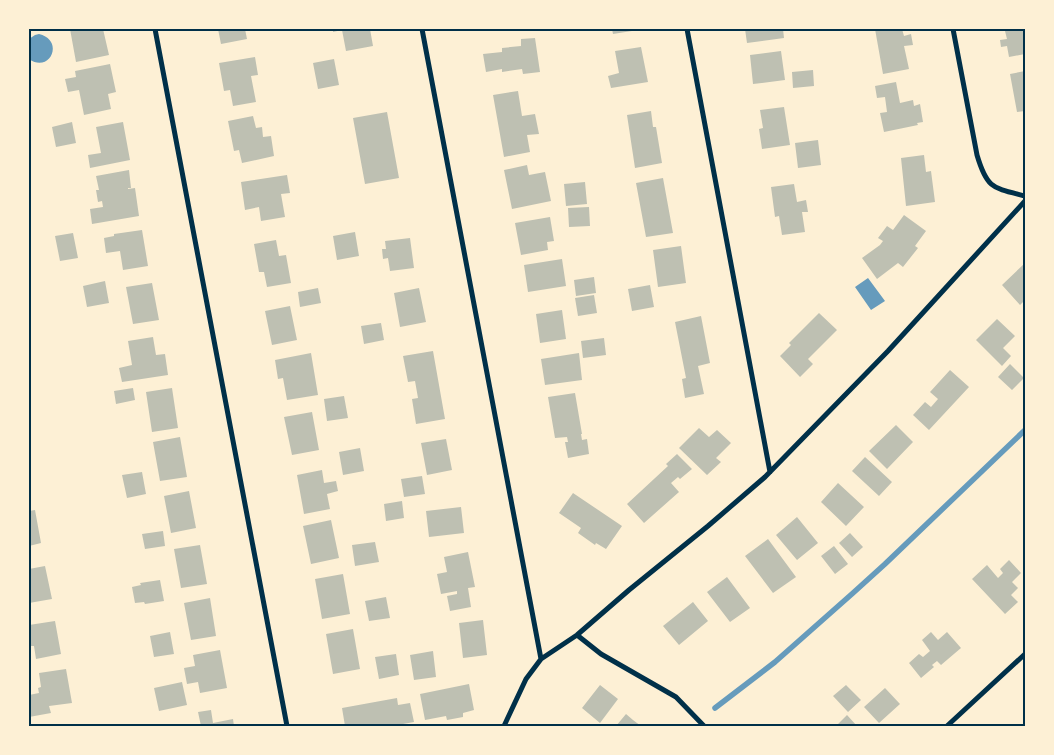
<svg xmlns="http://www.w3.org/2000/svg" width="1054" height="755" font-family="'IBM Plex Sans',sans-serif">
	<rect width="100%" height="100%" fill="#fdf0d5"/>
	<path fill="#669bbc" d="M39,34C65,40 50,74 29,59V39L35,35Z
		M868,278L885,301L871,310L855,287Z"/>
	<g fill="none" stroke-linecap="round" stroke-linejoin="round">
		<path stroke="#669bbc" stroke-width="5.5" d="M715,708L775,662L853,593L885,564L1025,430"/>
	</g>
	<path fill="#bec0b2" d="M70,29H103L109,55L76,62Z
		M218,29H245L247,39L221,44Z
		M333,29H370L373,46L346,51L342,30L333,32Z
		M612,29H638V30L613,34Z
		M745,29H783L784,38L747,43Z
		M875,29H902L904,36L911,34L913,45L904,46L909,69L883,74Z
		M1017,29H1025V54L1009,57L1007,46L1001,47L1000,40L1007,39L1005,31Z
		M535,38L540,72L523,74L522,69L502,72V69L486,72L483,54L502,52V48L521,46V39Z
		M641,47L648,82L611,88L608,76L619,73L615,51Z
		M781,51L785,80L753,84L750,55Z
		M255,57L258,75L251,76L256,102L233,106L230,90L224,91L219,63Z
		M334,59L339,85L318,89L313,63Z
		M110,64L116,92L108,94L111,109L84,115L79,90L68,92L65,79L76,77L75,71Z
		M813,70L814,86L793,88L792,72Z
		M1025,71V111L1017,112L1010,74Z
		M896,82L900,103L913,100L914,106L920,104L923,122L917,123L918,125L884,132L880,113L887,112L885,97L877,98L875,86Z
		M518,91L522,116L535,114L539,134L527,135L530,152L504,157L493,95Z
		M784,107L790,145L762,149L759,129L763,128L760,110Z
		M651,111L653,127H656L662,163L635,168L627,115Z
		M387,112L399,178L365,184L353,118Z
		M253,116L256,128L262,127L263,137L271,136L274,156L242,163L239,150L234,151L228,121Z
		M72,122L76,143L56,147L52,127Z
		M123,122L130,160L90,168L88,155L101,153L96,127Z
		M818,140L821,165L798,168L795,143Z
		M924,155L926,172L931,171L935,202L906,206L901,158Z
		M527,165L529,175L545,172L551,201L512,209L504,170Z
		M129,170L131,188H128V189L135,188L139,216L92,224L90,209L103,207L102,201L98,202L96,190H99L96,176Z
		M287,175L290,193L281,194L285,217L261,221L259,207L245,210L241,182Z
		M663,178L673,233L646,237L636,183Z
		M585,182L587,204L566,206L564,184Z
		M794,184L797,202L806,200L808,212H802L805,232L782,235L779,216L775,217L771,187Z
		M589,207L590,226L569,227L568,208Z
		M904,215L926,231L915,246L918,248L903,267L898,263L877,279L862,258L880,245L883,241L878,238L887,226L893,230Z
		M550,217L554,241L547,242L548,250L521,255L515,223Z
		M142,230L148,266L123,270L120,251L106,253L104,238L114,236V234Z
		M355,232L359,256L337,260L333,236Z
		M73,233L78,258L60,261L55,236Z
		M410,238L414,268L390,271L388,258L383,259L382,249H386L385,241Z
		M276,240L279,256L286,255L291,283L267,287L264,272H259L254,244Z
		M681,246L686,283L658,287L653,250Z
		M562,259L566,286L528,292L524,265Z
		M1025,263V300L1020,305L1002,285Z
		M594,277L596,293L576,296L574,280Z
		M105,281L109,303L87,307L83,286Z
		M152,283L159,320L133,324L126,287Z
		M650,285L654,307L632,311L628,289Z
		M318,288L321,303L300,307L298,292Z
		M419,288L426,322L400,327L394,293Z
		M594,295L597,313L578,316L575,298Z
		M290,306L297,340L272,345L265,311Z
		M562,310L566,339L540,343L536,314Z
		M819,313L837,330L808,359L813,364L800,377L780,356L791,345L789,343Z
		M701,316L710,363L698,366L704,394L685,398L682,379L686,378L675,322Z
		M997,319L1015,336L1003,348L1011,356L1002,366L976,340Z
		M381,323L384,340L364,344L361,326Z
		M153,337L156,355L165,354L168,375L122,382L119,368L132,365L128,341Z
		M604,338L606,355L583,358L581,341Z
		M433,351L445,419L416,424L412,399L418,398L415,381L408,382L403,356Z
		M311,353L318,395L287,400L283,378L278,379L275,360Z
		M579,353L582,380L545,385L541,359Z
		M1010,364L1024,378L1012,390L998,377Z
		M950,370L969,387L929,430L913,415L925,402L931,407L938,399L930,392Z
		M133,388L135,400L116,404L114,391Z
		M172,388L178,428L152,432L146,392Z
		M575,393L582,434H581L582,440L587,439L589,454L568,458L565,442H568L567,437L555,438L548,397Z
		M344,396L348,418L327,421L324,399Z
		M312,412L319,450L292,455L284,417Z
		M896,425L913,442L887,469L869,451Z
		M699,428L709,437L717,430L731,443L716,458L721,462L707,475L679,448Z
		M180,437L187,477L160,481L153,442Z
		M446,439L452,470L427,475L421,443Z
		M360,448L364,471L343,475L339,452Z
		M677,454L692,469L680,479L678,477L671,483L679,492L644,523L627,504L668,466L666,464Z
		M865,457L892,482L879,496L852,471Z
		M322,470L324,483L336,481L338,491L327,494L330,509L304,514L297,475Z
		M142,472L146,494L127,498L122,475Z
		M422,476L425,494L404,497L401,479Z
		M838,483L864,507L846,526L821,502Z
		M189,491L196,528L171,533L164,496Z
		M573,493L622,526L606,549L596,543L595,545L578,533L581,528L559,513Z
		M402,501L404,518L386,521L384,504Z
		M461,507L464,533L429,537L426,511Z
		M35,510L41,543L29,546V511Z
		M797,517L818,543L797,560L776,535Z
		M331,520L339,558L311,564L303,526Z
		M163,531L165,546L145,549L142,534Z
		M850,533L863,547L852,557L839,543Z
		M768,539L796,577L773,593L745,556Z
		M375,542L379,562L355,566L352,545Z
		M200,545L207,584L181,588L174,549Z
		M834,546L848,564L835,574L821,556Z
		M468,552L475,587L468,588L471,607L450,611L447,596L457,594V591L441,594L437,574L447,572L444,557Z
		M1009,560L1021,573L1012,582L1018,588L1011,595L1018,602L1005,614L972,579L987,565L998,578L1003,573L1000,569Z
		M45,566L52,599L29,603V569Z
		M343,574L350,614L322,619L315,579Z
		M727,577L750,608L730,622L707,592Z
		M160,580L164,601L145,604L144,602L135,603L132,587L141,585L140,583Z
		M386,597L390,618L369,621L365,601Z
		M210,598L216,636L191,640L184,603Z
		M693,602L708,621L679,645L663,626Z
		M483,620L487,655L463,658L459,623Z
		M55,621L61,654L36,659L34,646H30L29,642V625Z
		M353,629L360,669L333,674L326,634Z
		M170,632L174,654L154,657L150,636Z
		M931,632L938,640L947,632L961,648L941,665L937,661L932,665L934,667L921,678L909,663L919,654L923,657L930,651L922,640Z
		M220,650L227,688L200,693L198,682L187,684L184,668L195,666L193,655Z
		M433,651L436,677L414,680L410,655Z
		M396,654L399,675L379,679L375,657Z
		M66,669L72,703L49,706L51,713L29,717V695L39,693L38,688L41,687L39,673Z
		M182,682L187,705L159,711L154,688Z
		M469,684L474,710L463,713V717L447,720L446,716L425,720L420,694Z
		M600,685L618,699L600,723L582,708Z
		M846,685L861,700L848,712L833,696Z
		M885,688L900,704L879,723L864,707Z
		M397,698L398,705L410,703L414,722L403,724V726H345L342,708Z
		M211,710L213,723L233,719L234,726H201L198,712Z
		M626,714L633,720L641,726H616Z
		M847,715L857,726H836Z"/>
	<g fill="none" stroke-linecap="round" stroke-linejoin="round">
		<path stroke="#003049" stroke-width="5" d="M155,29L287,726
			M422,29L541,659
			M687,29L770,472
			M953,29L977,155C987,189 993,188 1025,196
			M577,635L601,654L676,697L704,726
			M504,726L526,679L541,659L577,635L629,590L708,526L765,477L888,351L1025,201
			M947,726L1025,654"/>
	</g>
	<rect width="1054" height="755" fill="none" stroke="#fdf0d5" stroke-width="60"/>
	<rect x="30" y="30" width="994" height="695" fill="none" stroke="#003049" stroke-width="2"/>
</svg>
